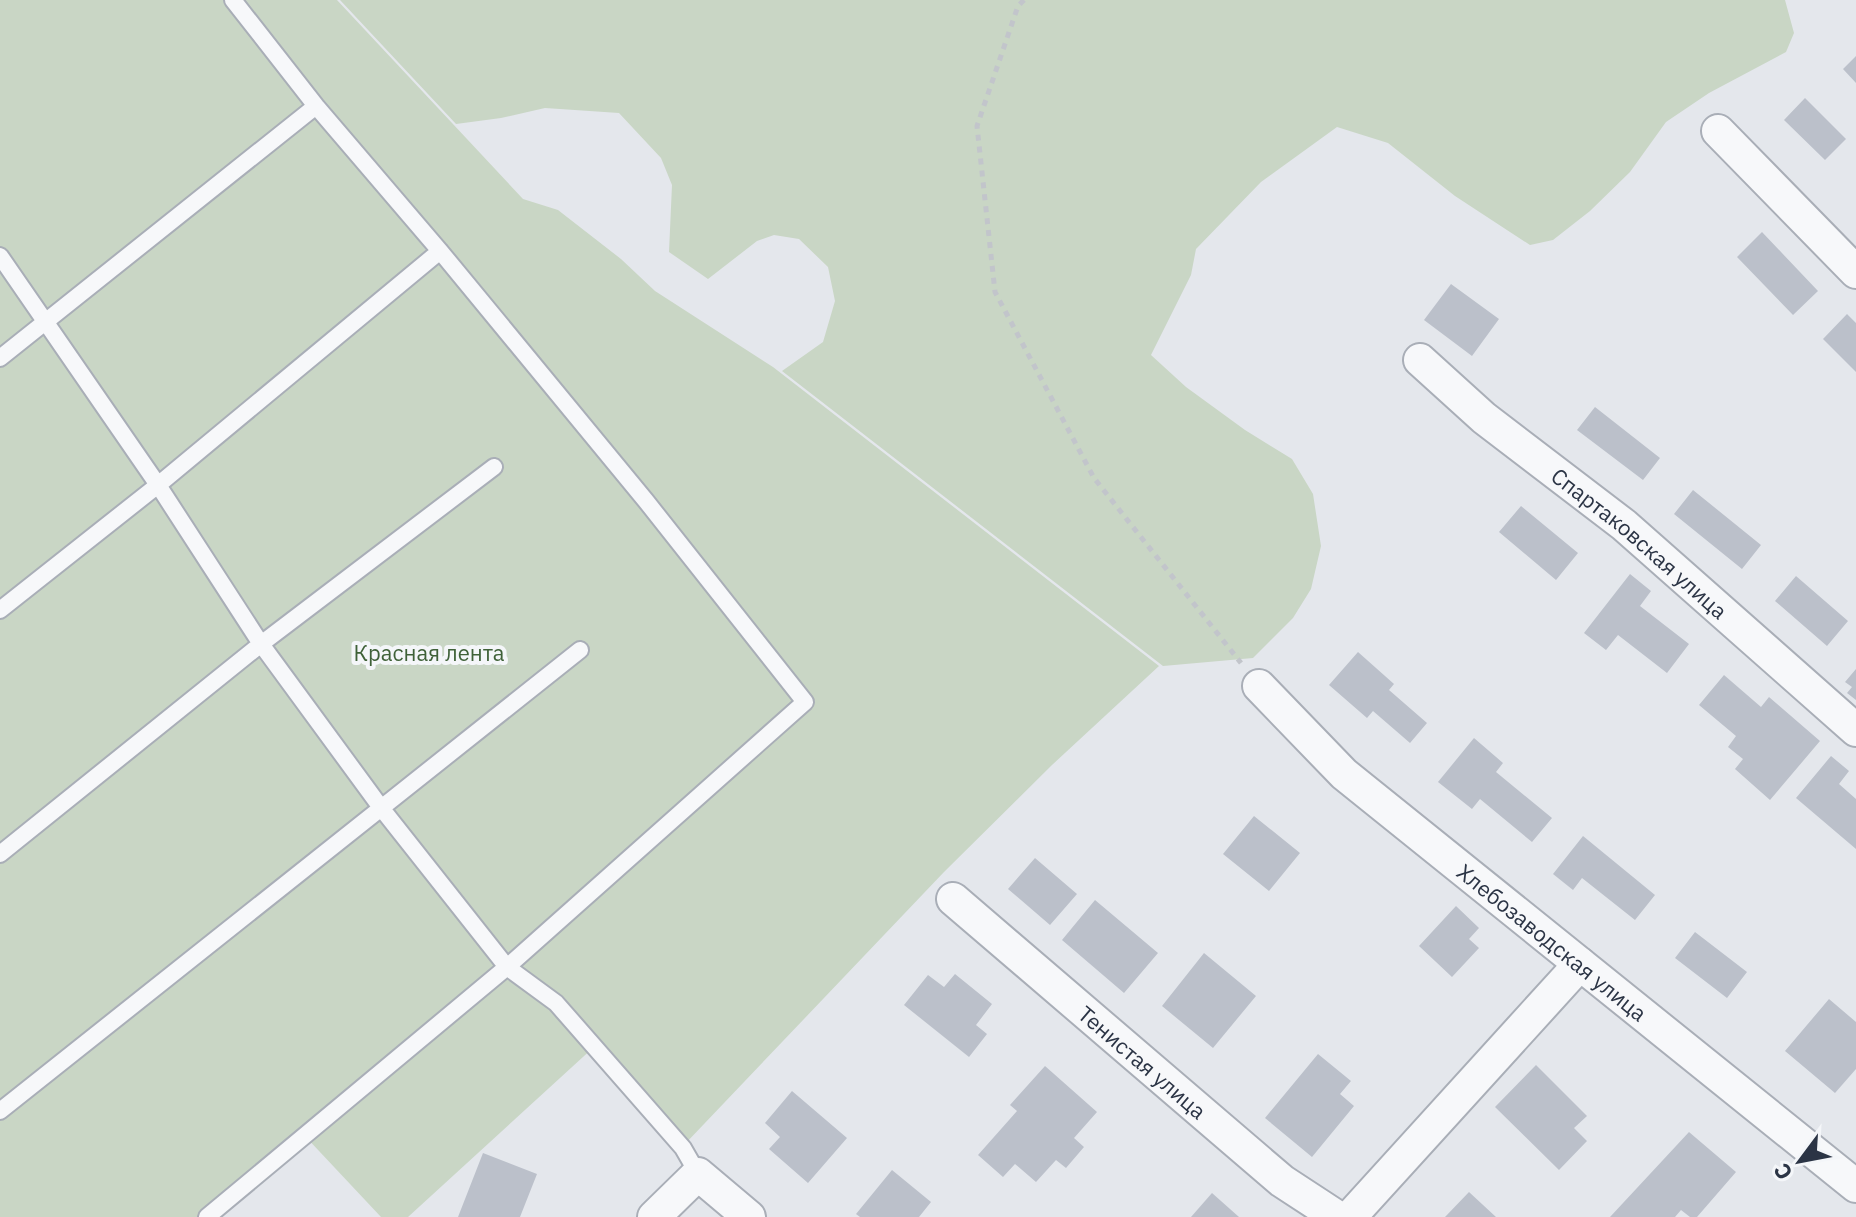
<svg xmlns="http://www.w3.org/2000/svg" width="1856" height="1217" font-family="'IBM Plex Sans',sans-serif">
	<rect width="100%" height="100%" fill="#e4e7ec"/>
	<path fill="#c9d6c5" d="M0,0H337L523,199L558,210L621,259L655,291L773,367L1159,666L1052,765L944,872L684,1145L595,1046L408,1217H381L304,1135L201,1217H0Z
		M340,0H1785L1794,33L1786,52L1709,93L1666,122L1630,172L1590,211L1553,240L1530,245L1455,196L1388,143L1337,127L1261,182L1196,249L1191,275L1151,355L1186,387L1245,430L1292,459L1313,494L1321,546L1311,589L1293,618L1253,658L1163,666L782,371L823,342L835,301L828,267L799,239L774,235L757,241L708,279L669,252L672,185L661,158L619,113L545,108L501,118L456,124Z"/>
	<path fill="#bbc0ca" d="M1856,56V83L1843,69Z
		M1805,98L1846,139L1825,160L1784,120Z
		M1762,232L1818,291L1793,315L1737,257Z
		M1451,284L1499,319L1472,356L1424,320Z
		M1847,314L1856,323V372L1823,339Z
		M1595,407L1660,458L1643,480L1577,430Z
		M1693,490L1761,545L1742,569L1674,514Z
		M1521,506L1578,553L1556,580L1499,532Z
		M1630,574L1651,591L1640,606L1689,644L1667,673L1618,635L1606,650L1584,633Z
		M1796,576L1848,621L1827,646L1775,601Z
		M1358,652L1394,684L1389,690L1427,723L1410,743L1373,711L1367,718L1329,685Z
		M1856,669V700L1847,693L1852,687L1845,682Z
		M1724,675L1761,707L1769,697L1820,741L1770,800L1735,769L1743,759L1728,747L1736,736L1699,705Z
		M1474,738L1503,763L1496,772L1552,818L1532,842L1480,799L1472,809L1438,782Z
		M1831,756L1849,771L1839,784L1856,799V849L1796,798Z
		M1254,816L1300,853L1269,891L1223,854Z
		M1583,836L1655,895L1635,920L1582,878L1573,890L1553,874Z
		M1035,858L1077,894L1050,925L1008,889Z
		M1095,900L1158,953L1124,993L1062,940Z
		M1456,906L1479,928L1469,939L1479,948L1452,977L1419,946Z
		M1695,932L1747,972L1727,998L1675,958Z
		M1204,953L1256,996L1213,1048L1162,1006Z
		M955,974L992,1004L976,1025L987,1034L969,1057L904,1005L928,975L944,987Z
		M1829,999L1856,1022V1069L1835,1093L1785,1051Z
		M1318,1054L1351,1081L1340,1094L1354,1106L1312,1157L1265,1118Z
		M1536,1065L1587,1116L1574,1128L1587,1141L1559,1170L1495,1107Z
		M1045,1066L1097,1112L1074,1138L1084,1147L1066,1168L1056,1160L1036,1182L1015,1164L1003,1177L978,1155L1017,1111L1010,1105Z
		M792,1091L847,1138L808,1183L769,1149L780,1137L765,1123Z
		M1689,1132L1736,1172L1697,1217H1690L1681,1210L1675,1217H1610Z
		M483,1153L537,1174L520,1217H458Z
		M892,1170L931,1202L919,1217H860L856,1214Z
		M1469,1192L1496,1217H1445Z
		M1212,1193L1239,1217H1191Z"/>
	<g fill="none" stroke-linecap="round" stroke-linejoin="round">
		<g stroke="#a9aeb7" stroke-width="20">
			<path id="lane" d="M0,256L158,485L261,644L382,809L507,967L556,1003L683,1148L698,1174
				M0,358L316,106
				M0,610L158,485L440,251
				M0,854L261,644L494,467
				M0,1111L580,650
				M207,1217L507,967L805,702L646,501L440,251L316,106L233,0"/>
		</g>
		<g stroke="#a9aeb7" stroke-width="36">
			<g id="street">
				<path d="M1718,131L1856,272"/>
				<path id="s1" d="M1420,360L1484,418L1624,525L1856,730"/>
				<path id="s2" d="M1259,686L1344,774L1856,1186"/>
				<path id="s3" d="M953,899L1282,1181L1337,1217"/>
				<path d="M654,1217L698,1174L749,1217"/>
				<path d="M1350,1217L1580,964"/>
			</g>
		</g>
		<path stroke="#c2c5cb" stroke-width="5" stroke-dasharray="6 6" stroke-linecap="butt" d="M1024,0L1018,6L977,126L995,292L1094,478L1241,663"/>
		<use href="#lane" stroke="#f7f8fa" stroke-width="16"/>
		<use href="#street" stroke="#f7f8fa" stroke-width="32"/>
	</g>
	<g text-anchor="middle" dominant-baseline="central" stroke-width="8" stroke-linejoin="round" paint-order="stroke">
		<g font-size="22" fill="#2b3445" stroke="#f4f6f9">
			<text stroke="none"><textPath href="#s1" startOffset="286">Спартаковская улица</textPath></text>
			<text stroke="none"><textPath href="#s2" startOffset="390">Хлебозаводская улица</textPath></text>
			<text stroke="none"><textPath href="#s3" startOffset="250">Тенистая улица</textPath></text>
		</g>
		<g font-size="22" fill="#3f6138" stroke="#f4f6f9">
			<text x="429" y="652">Красная лента</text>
		</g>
	</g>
	<g transform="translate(1800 1161) rotate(238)" stroke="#f4f6f9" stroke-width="6" paint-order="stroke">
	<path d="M0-6L14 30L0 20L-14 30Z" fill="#2b3445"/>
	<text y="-12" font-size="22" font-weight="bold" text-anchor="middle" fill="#2b3445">С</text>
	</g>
</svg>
